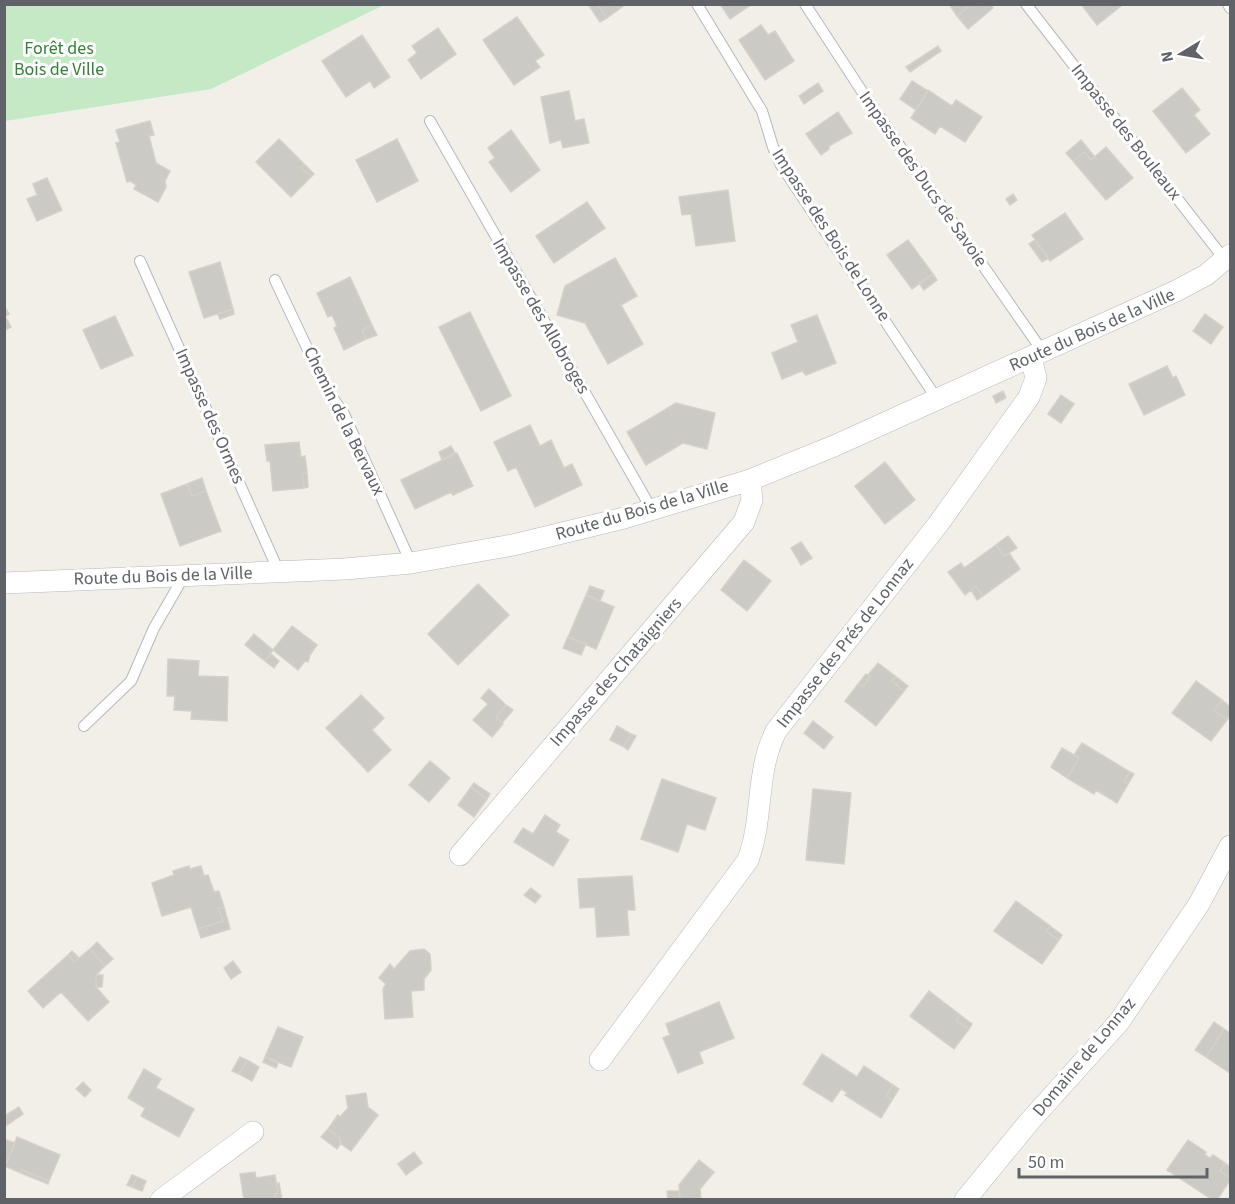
<svg xmlns="http://www.w3.org/2000/svg" width="1235" height="1204" font-family="'Source Sans 3',sans-serif">
	<rect width="100%" height="100%" fill="#f1efe8"/>
	<path fill="#c5e8c5" d="M5,4H384V5L211,89L5,121Z"/>
	<path fill="#cccac5" stroke="#d6d1c6" stroke-width="1.5" d="M588,4H597L607,18L600,22Z
		M597,4H626L607,18Z
		M720,4H752L730,19Z
		M949,4H971L957,16Z
		M971,4H990L993,8L968,29L957,16Z
		M1081,4H1120L1121,6L1097,25Z
		M517,17L544,55L535,61L540,67L514,85L483,40Z
		M761,25L768,35L775,31L794,61L765,80L739,40Z
		M438,28L456,54L421,79L408,60L417,53L412,46Z
		M362,35L390,77L374,88L370,81L346,97L322,61Z
		M938,46L941,51L910,72L906,67Z
		M912,81L928,91L916,110L900,99Z
		M818,83L823,91L804,104L799,96Z
		M1182,88L1200,110L1194,115L1210,134L1186,153L1153,111Z
		M928,90L952,106L956,100L982,117L965,142L940,126L935,134L911,118Z
		M569,91L575,121L584,119L589,143L563,148L561,140L550,143L541,97Z
		M838,112L852,133L829,146V149L821,155L806,134Z
		M150,121L154,135L149,136L156,163L170,171L165,181L166,187L158,202L134,189L136,185L130,181L127,182L116,143L120,142L116,130Z
		M511,130L540,170L511,192L489,162L495,158L488,148Z
		M279,139L304,164L301,167L311,177L291,197L256,162Z
		M397,139L418,181L377,202L356,160Z
		M1081,140L1095,157L1091,160L1084,152L1073,161L1066,153Z
		M1106,147L1133,178L1106,200L1073,161L1084,152L1091,160Z
		M304,164L314,174L311,177L301,167Z
		M47,178L62,210L37,221L27,199L37,195L33,184Z
		M728,190L735,241L696,246L691,214L682,215L679,197Z
		M1013,194L1017,200L1010,205L1006,199Z
		M587,202L605,228L554,263L536,236Z
		M1065,213L1083,239L1050,261L1032,235Z
		M908,240L933,274L912,289L887,255Z
		M1035,240L1048,258L1042,262L1029,244Z
		M615,258L637,296L621,305L643,344L608,364L585,323L557,315L565,286Z
		M220,262L233,309L204,318L189,272Z
		M933,274L937,280L924,290L919,283Z
		M350,277L372,325L362,330L366,339L344,350L334,328L337,326L332,315L328,317L317,293Z
		M4,306L9,314L5,316L11,327L4,331Z
		M233,309L234,314L220,319L218,314Z
		M470,312L511,396L481,411L439,327Z
		M1205,314L1223,327L1211,344L1193,331Z
		M817,315L836,363L806,375L802,371L782,379L772,353L798,342L791,325Z
		M115,316L133,355L101,369L83,330Z
		M372,325L377,335L366,339L362,330Z
		M1167,366L1173,378L1176,376L1185,395L1144,415L1129,384Z
		M1003,391L1006,398L996,403L993,396Z
		M1061,395L1074,404L1061,423L1048,414Z
		M676,403L715,413L707,449L683,443L646,465L627,432Z
		M530,425L540,446L551,440L564,468L572,464L582,485L535,507L516,467L508,471L494,442Z
		M299,442L301,457L305,456L307,472L302,473L304,488L273,491L270,461H267L265,445Z
		M451,446L455,453L442,460L439,452Z
		M457,453L473,486L453,495L451,492L415,509L401,480Z
		M885,462L915,500L885,524L855,486Z
		M307,472L308,487L304,488L302,473Z
		M202,478L206,491L192,496L187,484Z
		M187,484L192,496L206,491L221,531L180,546L161,494Z
		M1008,536L1017,548L1004,556L996,545Z
		M801,542L812,558L801,565L791,548Z
		M996,545L1004,556L1009,553L1020,569L983,596L976,586L965,595L948,572L961,563L964,568Z
		M744,560L771,581L747,611L721,590Z
		M478,584L509,615L458,665L428,634Z
		M590,586L604,591L600,601L586,595Z
		M976,586L983,596L977,600L971,590Z
		M586,595L614,607L596,649L568,637Z
		M292,626L317,645L310,655L308,662L305,661L298,670L273,650Z
		M254,634L273,650L265,661L245,645Z
		M568,637L586,644L581,655L563,648Z
		M271,654L279,661L274,668L265,661Z
		M168,659L199,661L198,676L228,677L227,721L191,719L192,711L174,710L175,696H167Z
		M878,663L895,676L892,681L904,691L876,726L845,701L858,684L863,687L870,677L868,675Z
		M866,674L870,677L863,687L858,684Z
		M895,676L908,686L904,691L892,681Z
		M1196,681L1222,700L1214,710L1227,720L1211,741L1172,713Z
		M489,689L506,705L496,717L503,724L492,737L473,720L488,704L481,698Z
		M361,695L384,718L372,730L391,750L368,772L326,728Z
		M1222,700L1230,707V714L1227,720L1214,710Z
		M506,705L513,710L502,723L496,717Z
		M813,721L833,737L824,749L804,733Z
		M617,726L631,734L624,747L610,740Z
		M631,734L636,736L628,750L624,747Z
		M1082,743L1130,772L1124,782L1128,784L1117,803L1096,790L1094,794L1067,778L1079,758L1074,755Z
		M1062,748L1079,758L1067,778L1051,767Z
		M430,761L450,778L429,802L409,785Z
		M1130,772L1134,774L1128,784L1124,782Z
		M662,779L716,798L705,830L687,824L678,852L641,839Z
		M474,783L490,794L487,799L471,787Z
		M471,787L487,799L474,817L458,805Z
		M813,789L851,793L844,864L806,860Z
		M545,815L560,825L556,832L569,840L553,866L514,842L523,828L533,834Z
		M189,866L190,869L201,866L204,876L208,875L214,892L219,891L224,907L218,908L223,921L198,929L191,907L162,916L152,883L174,875L173,871Z
		M632,876L635,910H627L629,935L597,937L595,907L580,908L578,879Z
		M531,888L541,896L535,903L524,895Z
		M1016,901L1050,926L1046,931L1059,940L1042,964L994,931Z
		M224,907L230,929L201,938L198,929L223,921L218,908Z
		M1050,926L1062,935L1059,940L1046,931Z
		M97,942L113,959L105,966L90,949Z
		M90,949L105,966L96,975V987L109,1002L88,1021L61,992L43,1008L28,991L68,955L74,962Z
		M424,949L430,954L431,970L424,979V990L411,991L413,1017L385,1019L383,989L386,984L379,978L390,964L394,969L410,951Z
		M72,951L79,958L74,962L68,955Z
		M233,961L241,972L231,979L224,968Z
		M96,975H103L102,987H96Z
		M929,991L960,1015L956,1020L969,1029L954,1049L910,1016Z
		M719,1002L734,1038L699,1052L703,1063L678,1073L663,1038L670,1035L666,1024Z
		M960,1015L972,1024L969,1029L956,1020Z
		M1214,1022L1224,1029L1206,1057L1195,1050Z
		M278,1027L303,1037L291,1067L265,1057Z
		M1224,1029L1230,1033V1073L1206,1057Z
		M822,1054L857,1077L864,1066L893,1085L886,1096L892,1100L881,1118L845,1095L847,1093L841,1089L832,1102L803,1084Z
		M240,1057L247,1060L239,1074L232,1071Z
		M265,1057L278,1063L276,1068L263,1062Z
		M247,1060L259,1067L252,1081L239,1074Z
		M144,1069L161,1079L156,1088L194,1109L179,1137L141,1116L145,1108L128,1098Z
		M83,1082L91,1090L85,1097L76,1089Z
		M893,1085L899,1089L892,1100L886,1096Z
		M366,1093L368,1107L378,1115L351,1151L340,1143V1138L328,1129L338,1115L340,1117L348,1108L346,1096Z
		M19,1107L23,1114L7,1125L4,1116Z
		M328,1129L340,1138L341,1143L337,1149L321,1137Z
		M17,1137L60,1155L49,1181L22,1170L21,1173L5,1166Z
		M4,1139L15,1143L6,1163L4,1162Z
		M1188,1140L1206,1152L1205,1155L1210,1158L1213,1155L1225,1163L1220,1171L1230,1178V1180L1217,1200H1213L1167,1170Z
		M414,1152L422,1163L406,1175L398,1164Z
		M699,1160L714,1172L700,1189L701,1200H680L679,1185Z
		M1225,1163L1230,1167V1178L1220,1171Z
		M22,1170L49,1181L48,1184L21,1173Z
		M255,1172L256,1178L275,1175L278,1193L275,1194L276,1200H244L240,1174Z
		M132,1175L137,1177L132,1187L127,1185Z
		M137,1177L146,1181L142,1191L132,1187Z
		M279,1183L282,1200H276L275,1194L278,1193L276,1184Z
		M667,1191H679L680,1200H668Z"/>
	<g fill="none" stroke-linecap="round" stroke-linejoin="round">
		<g stroke="#b5b8bc" stroke-width="12">
			<path id="service" d="M697,4L762,111L773,147L781,165L937,399
				M805,4L865,96L1043,352
				M1026,4L1225,260
				M1228,4L1230,8
				M430,121L652,510
				M140,261L279,572
				M275,280L327,390L344,414L411,563
				M84,726L131,681L154,628L184,576"/>
		</g>
		<g stroke="#b5b8bc" stroke-width="22">
			<path id="minor" d="M4,583L345,569L411,563L513,545L624,518L750,480L834,446L1176,291L1206,275L1230,255
				M460,855L744,522L752,500L750,480
				M600,1060L748,860C764,817 755,773 776,731L939,523L1029,397L1036,378L1031,357
				M161,1200L253,1132
				M965,1200L1029,1122L1119,1022L1199,904L1230,846"/>
		</g>
		<use href="#service" stroke="#fff" stroke-width="10"/>
		<use href="#minor" stroke="#fff" stroke-width="21"/>
	</g>
	<g text-anchor="middle" dominant-baseline="central" stroke-width="6" stroke-linejoin="round" paint-order="stroke">
		<g font-size="18" fill="#348238" stroke="#fff">
			<text x="59" y="48">Forêt des<tspan x="59" dy="21">Bois de Ville</tspan></text>
		</g>
		<g font-size="18" fill="#5f6368" stroke="#fff">
			<text transform="translate(1126 132) rotate(52)">Impasse des Bouleaux</text>
			<text transform="translate(923 179) rotate(55)">Impasse des Ducs de Savoie</text>
			<text transform="translate(831 235) rotate(57)">Impasse des Bois de Lonne</text>
			<text transform="translate(541 316) rotate(60)">Impasse des Allobroges</text>
			<text transform="translate(1092 330) rotate(-24)">Route du Bois de la Ville</text>
			<text transform="translate(210 416) rotate(66)">Impasse des Ormes</text>
			<text transform="translate(344 421) rotate(64)">Chemin de la Bervaux</text>
			<text transform="translate(642 510) rotate(-16)">Route du Bois de la Ville</text>
			<text transform="translate(163 576) rotate(-2)">Route du Bois de la Ville</text>
			<text transform="translate(845 643) rotate(-52)">Impasse des Prés de Lonnaz</text>
			<text transform="translate(616 672) rotate(-49)">Impasse des Chataigniers</text>
			<text transform="translate(1084 1057) rotate(-50)">Domaine de Lonnaz</text>
		</g>
	</g>
	<rect width="1235" height="1204" fill="none" stroke="#5f6368" stroke-width="12"/>
	<g transform="translate(1181 54) rotate(259)" stroke="#ffffff" stroke-width="4.5" paint-order="stroke">
	<path d="M0-4.5L10 22L0 15L-10 22Z" fill="#5f6368"/>
	<text y="-9" font-size="16" font-weight="bold" text-anchor="middle" fill="#5f6368">N</text>
	</g>
	<path d="M1019 1168v9h188v-9" fill="none" stroke="#5f6368" stroke-width="3"/>
	<text x="1028" y="1168" font-size="18" fill="#5f6368" stroke="#ffffff" stroke-width="4.5" paint-order="stroke">50 m</text>
</svg>
